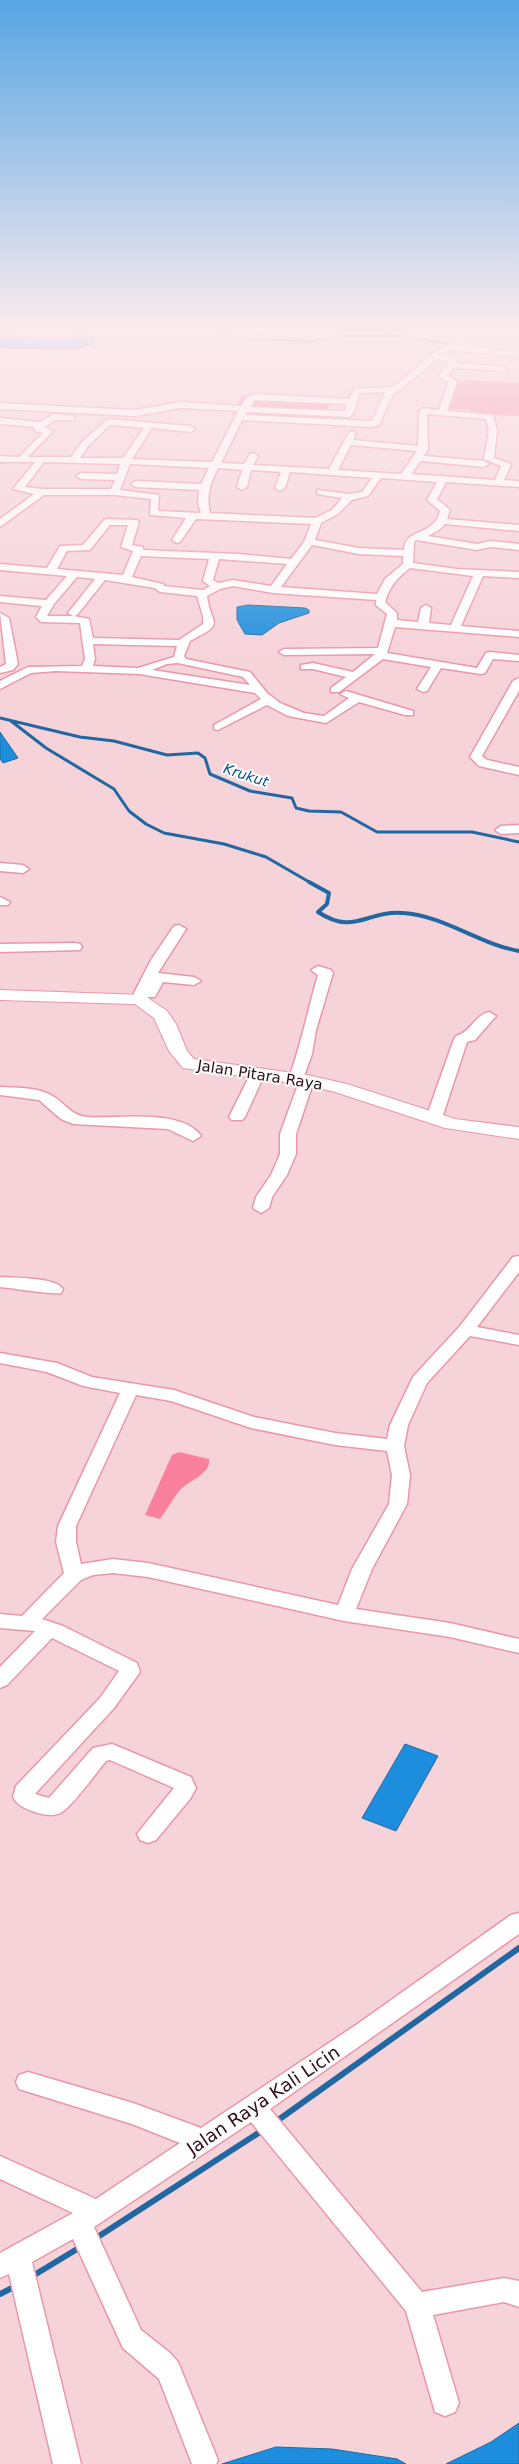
<svg xmlns="http://www.w3.org/2000/svg" width="519" height="2464" font-family="'DejaVu Sans',sans-serif">
	<rect width="100%" height="100%" fill="#f6d2d9"/>
	<path fill="#fa819e" d="M457,380L519,383V416L471,414V410L447,409Z
		M242,395L333,400L320,421L232,415Z
		M179,1452L209,1459C211,1474 190,1480 181,1489C173,1498 167,1510 160,1519L145,1515L172,1455Z"/>
	<path fill="#1c8edd" stroke="#2168a2" d="M0,334C15,336 63,344 73,335L91,336L95,338L93,344L76,349L2,348H0Z
		M248,605L305,608L309,610V613L279,623L262,635L245,634L237,620V607Z
		M0,732L18,758L3,763L0,759Z
		M405,1744L438,1756L396,1831L362,1818Z
		M519,2423V2464H446L491,2442Z
		M276,2447L332,2449L397,2459L406,2464H222Z"/>
	<g fill="none" stroke-linecap="round" stroke-linejoin="round">
		<path stroke="#2168a2" stroke-width="2.5" d="M208,325L221,334L231,337L307,342L342,336H402L468,347
			M508,351L519,352"/>
		<path stroke="#2168a2" stroke-width="3" d="M0,718L80,737L114,741L167,755L198,753L205,758L210,774L250,791L292,798L296,808L309,811L341,812L377,832H472L519,842
			M11,721L46,748L114,789L129,811L146,824L164,833L224,844L266,857L311,883"/>
		<path stroke="#2168a2" stroke-width="4" d="M309,882L329,893L327,904L318,912C354,936 367,910 403,913C445,916 479,944 519,951"/>
		<path stroke="#2168a2" stroke-width="6" d="M274,2123L519,1948
			M93,2240L263,2130
			M31,2277L82,2246
			M0,2294L16,2286"/>
		<g stroke="#ea97a9" stroke-width="3">
			<path id="minor" d="M257,325H266L262,329L299,333L307,325H316L301,338L252,333L251,331Z
				M336,325H379L519,335V339L472,336L457,345L519,352V356L450,350L443,355L457,357L456,363L503,367L507,369L503,371L453,368L448,375L457,382L447,411L493,415L497,430L494,458L509,463L511,465L504,480L519,481V487L446,482L437,499L450,510L447,519L519,525V531L445,524L439,530L428,536L477,544L490,541L519,544V550L490,547L477,550L416,540L414,543L413,563L457,569L519,572V578L483,576L461,626L519,631V637L395,627L387,653L477,668L486,653L490,652L519,655V661L493,659L485,673L481,674L441,668L427,691L423,692L417,689L431,667L383,659L339,692H331V688L346,677L313,669H301V665L313,663L353,672L375,654L284,655L279,652L284,649L378,648L387,614L376,605V600L273,593L233,586L220,589L207,596C211,627 227,622 190,641L184,656L186,659L250,672L267,693L280,703L304,713L324,716L349,698L340,694L346,691L413,711V715H405L359,702L326,723L288,716L267,705L218,730L214,729V725L261,699L255,693L139,674L56,671L31,673L0,689V681L28,667L82,666L85,659L80,623L41,622L36,617L42,606L0,602V596L46,600L67,576L0,570V564L47,568L60,546L83,545L104,520L107,519L137,520L139,522L132,545L143,547V550L239,554L291,559L304,542L311,524L196,519L180,542L177,543L172,540L186,518L150,515L151,499L115,495H44L0,527V519L34,494L13,489L35,462H0V456L19,457L43,433L35,431L34,427L0,424V418L40,422L54,414L74,416V420H56L44,427L53,431L28,457H71L83,441L108,419L191,426L195,429L191,432L152,428L132,459L212,462L238,411L181,408L135,416L0,409V403L135,410L181,402L241,406L248,396L255,394L349,399L354,389L393,387L432,354L462,336L340,327ZM438,359L449,361L439,376L448,383L439,410L423,408L419,411L418,446L353,440L356,434L352,431L348,434L329,469L253,465L258,456L253,453L250,454L244,464L221,463L242,420L373,427L379,425L394,392L398,391ZM385,392L372,421L245,415L247,412L349,417L353,414L360,393ZM255,400L347,404L345,411L250,407ZM427,414L486,419L489,430L484,459L501,466L495,480L411,474L421,461L484,467L489,464L484,461L424,456L428,449ZM110,425L144,428L123,458H80L89,445ZM351,445L417,451L401,474L338,470ZM44,462L120,464L117,474L81,473L76,476L81,479L115,480L111,489H42L25,487ZM130,464L209,468L201,484L136,481L131,484L136,487L199,490L198,503L201,513L158,511L159,495L120,490ZM218,468L242,470L237,487L242,490L247,487L251,470L281,472L275,488L280,491L285,488L290,472L372,478L362,492L350,494L317,490V494L342,498L332,510L315,518L210,513C206,496 210,484 218,468ZM381,478L437,482L427,500L440,511C434,537 405,527 404,550L359,548L315,540L321,523L338,514L352,500L368,496ZM110,525H128L121,547L133,551L123,575L57,569L67,551L90,550ZM312,545L359,554L403,556V564L385,579L377,594L281,587ZM141,556L209,559L203,581L210,586L203,590L164,586L163,584L132,577ZM219,559L287,564L271,586L233,580L218,583L213,580ZM410,568L473,576L451,625L429,623L431,608L426,605L421,608L418,622L397,620V613L385,602C390,586 397,578 410,568ZM77,577L95,579L68,613L73,616H47L54,604ZM105,580L155,588L160,592L197,596L203,616V624L179,640L93,638L89,619L74,616L77,615ZM93,644L177,646L174,657L138,668L93,666L95,659ZM178,663L243,677L250,685L152,670L167,664Z
				M0,613L9,618L18,664L13,670L0,673V667L6,664Z
				M519,678V691L482,756L487,760L519,767V775L479,766L470,757L513,681Z
				M519,825V833L501,834L495,830L501,826Z
				M0,863L23,865L29,869L23,873L0,871Z
				M0,897L10,902L8,905H0Z
				M179,925L186,929L158,973L194,977L201,981L194,985L163,982L155,997H146L143,1002H133L131,999L151,960L174,926Z
				M75,943L80,944L82,947L80,950L0,952V944Z
				M318,966L331,970L333,973L316,1030L312,1054L304,1076L312,1077L314,1080L296,1134V1154L287,1175L272,1197L269,1208L261,1213L253,1208L256,1197L271,1175L280,1154V1134L299,1082L291,1081L289,1078C301,1045 308,1009 318,975L311,970Z
				M489,1012L496,1016L475,1040L467,1042L442,1118L434,1123L429,1121L426,1118L454,1039L456,1036C471,1032 475,1015 489,1012Z
				M258,1069L265,1073L245,1117L242,1120H232L229,1117L251,1073Z
				M0,1087C16,1088 34,1087 49,1094C64,1101 69,1115 87,1117C117,1119 182,1108 201,1136L193,1141L168,1129L73,1124L61,1119L39,1100L0,1095Z
				M519,1256V1272L477,1327L519,1335V1345L470,1336L427,1383L408,1425L404,1446L410,1475L407,1504L372,1569L356,1609L450,1623L519,1639V1653L450,1637L344,1621L148,1577L113,1573L93,1575L81,1580L42,1619L63,1626L137,1663L140,1672L114,1708L35,1794L49,1798L93,1748L112,1744L191,1777L196,1788L190,1799L156,1840L148,1843L140,1840L137,1834L174,1788L110,1760L106,1761C97,1772 72,1806 62,1812C54,1817 44,1815 35,1812C26,1809 18,1806 13,1797L16,1786L100,1698L119,1671L52,1638L7,1685L0,1688V1667L35,1631L0,1628V1614L22,1616L64,1573L56,1542L58,1526L120,1393L83,1386L47,1372L0,1363V1353L57,1363L92,1377L174,1390L254,1417L335,1433L387,1439L390,1425L413,1377L460,1326L513,1257ZM136,1395L171,1401L251,1428L335,1445L387,1451L392,1475L389,1504L352,1569L338,1605L148,1563L113,1559L81,1564L76,1542V1526Z
				M0,1277C15,1278 55,1277 63,1289L61,1293C53,1295 12,1288 0,1287Z
				M519,1913V1934L270,2109L422,2292L504,2278L519,2281V2307L504,2302L433,2315L459,2403L455,2412L445,2416L435,2412L406,2311L251,2122L94,2227L141,2330L170,2353L178,2362L218,2460L216,2464H192L159,2379L123,2348L73,2239L32,2262L81,2464H53L9,2274L0,2278V2253L73,2213L0,2179V2156L96,2199L180,2143L132,2124L19,2089L16,2082L19,2075L28,2072L133,2103L201,2128L356,2025L511,1915Z"/>
		</g>
		<g stroke="#ea97a9" stroke-width="2">
			<path id="major" d="M0,990L144,995L167,1011L176,1024L187,1051L194,1059L307,1075L347,1084L455,1119L519,1127V1139L445,1128L335,1092L307,1085L183,1068L169,1051L154,1018L135,1004L0,1000Z"/>
		</g>
		<use href="#minor" fill="#fff" fill-rule="evenodd"/>
		<use href="#major" fill="#fff" fill-rule="evenodd"/>
	</g>
	<linearGradient id="sky" x2="0" y2="1"><stop stop-color="#56a5e4"/><stop offset="0.49" stop-color="#fbebee"/><stop offset="1" stop-color="#fbebee" stop-opacity="0"/></linearGradient>
	<rect width="519" height="670" fill="url(#sky)"/>
	<g text-anchor="middle" dominant-baseline="central" stroke-width="4" stroke-linejoin="round" paint-order="stroke">
		<g font-size="14" font-style="italic" fill="#005084" stroke="#fefefe">
			<text transform="translate(246 775) rotate(18)">Krukut</text>
		</g>
		<g font-size="15" fill="#2e0f17" stroke="#fefefe">
			<text transform="translate(260 1075) rotate(9)">Jalan Pitara Raya</text>
		</g>
		<g font-size="18" fill="#2e0f17" stroke="#fefefe">
			<text transform="translate(263 2100) rotate(-34)">Jalan Raya Kali Licin</text>
		</g>
	</g>
</svg>
